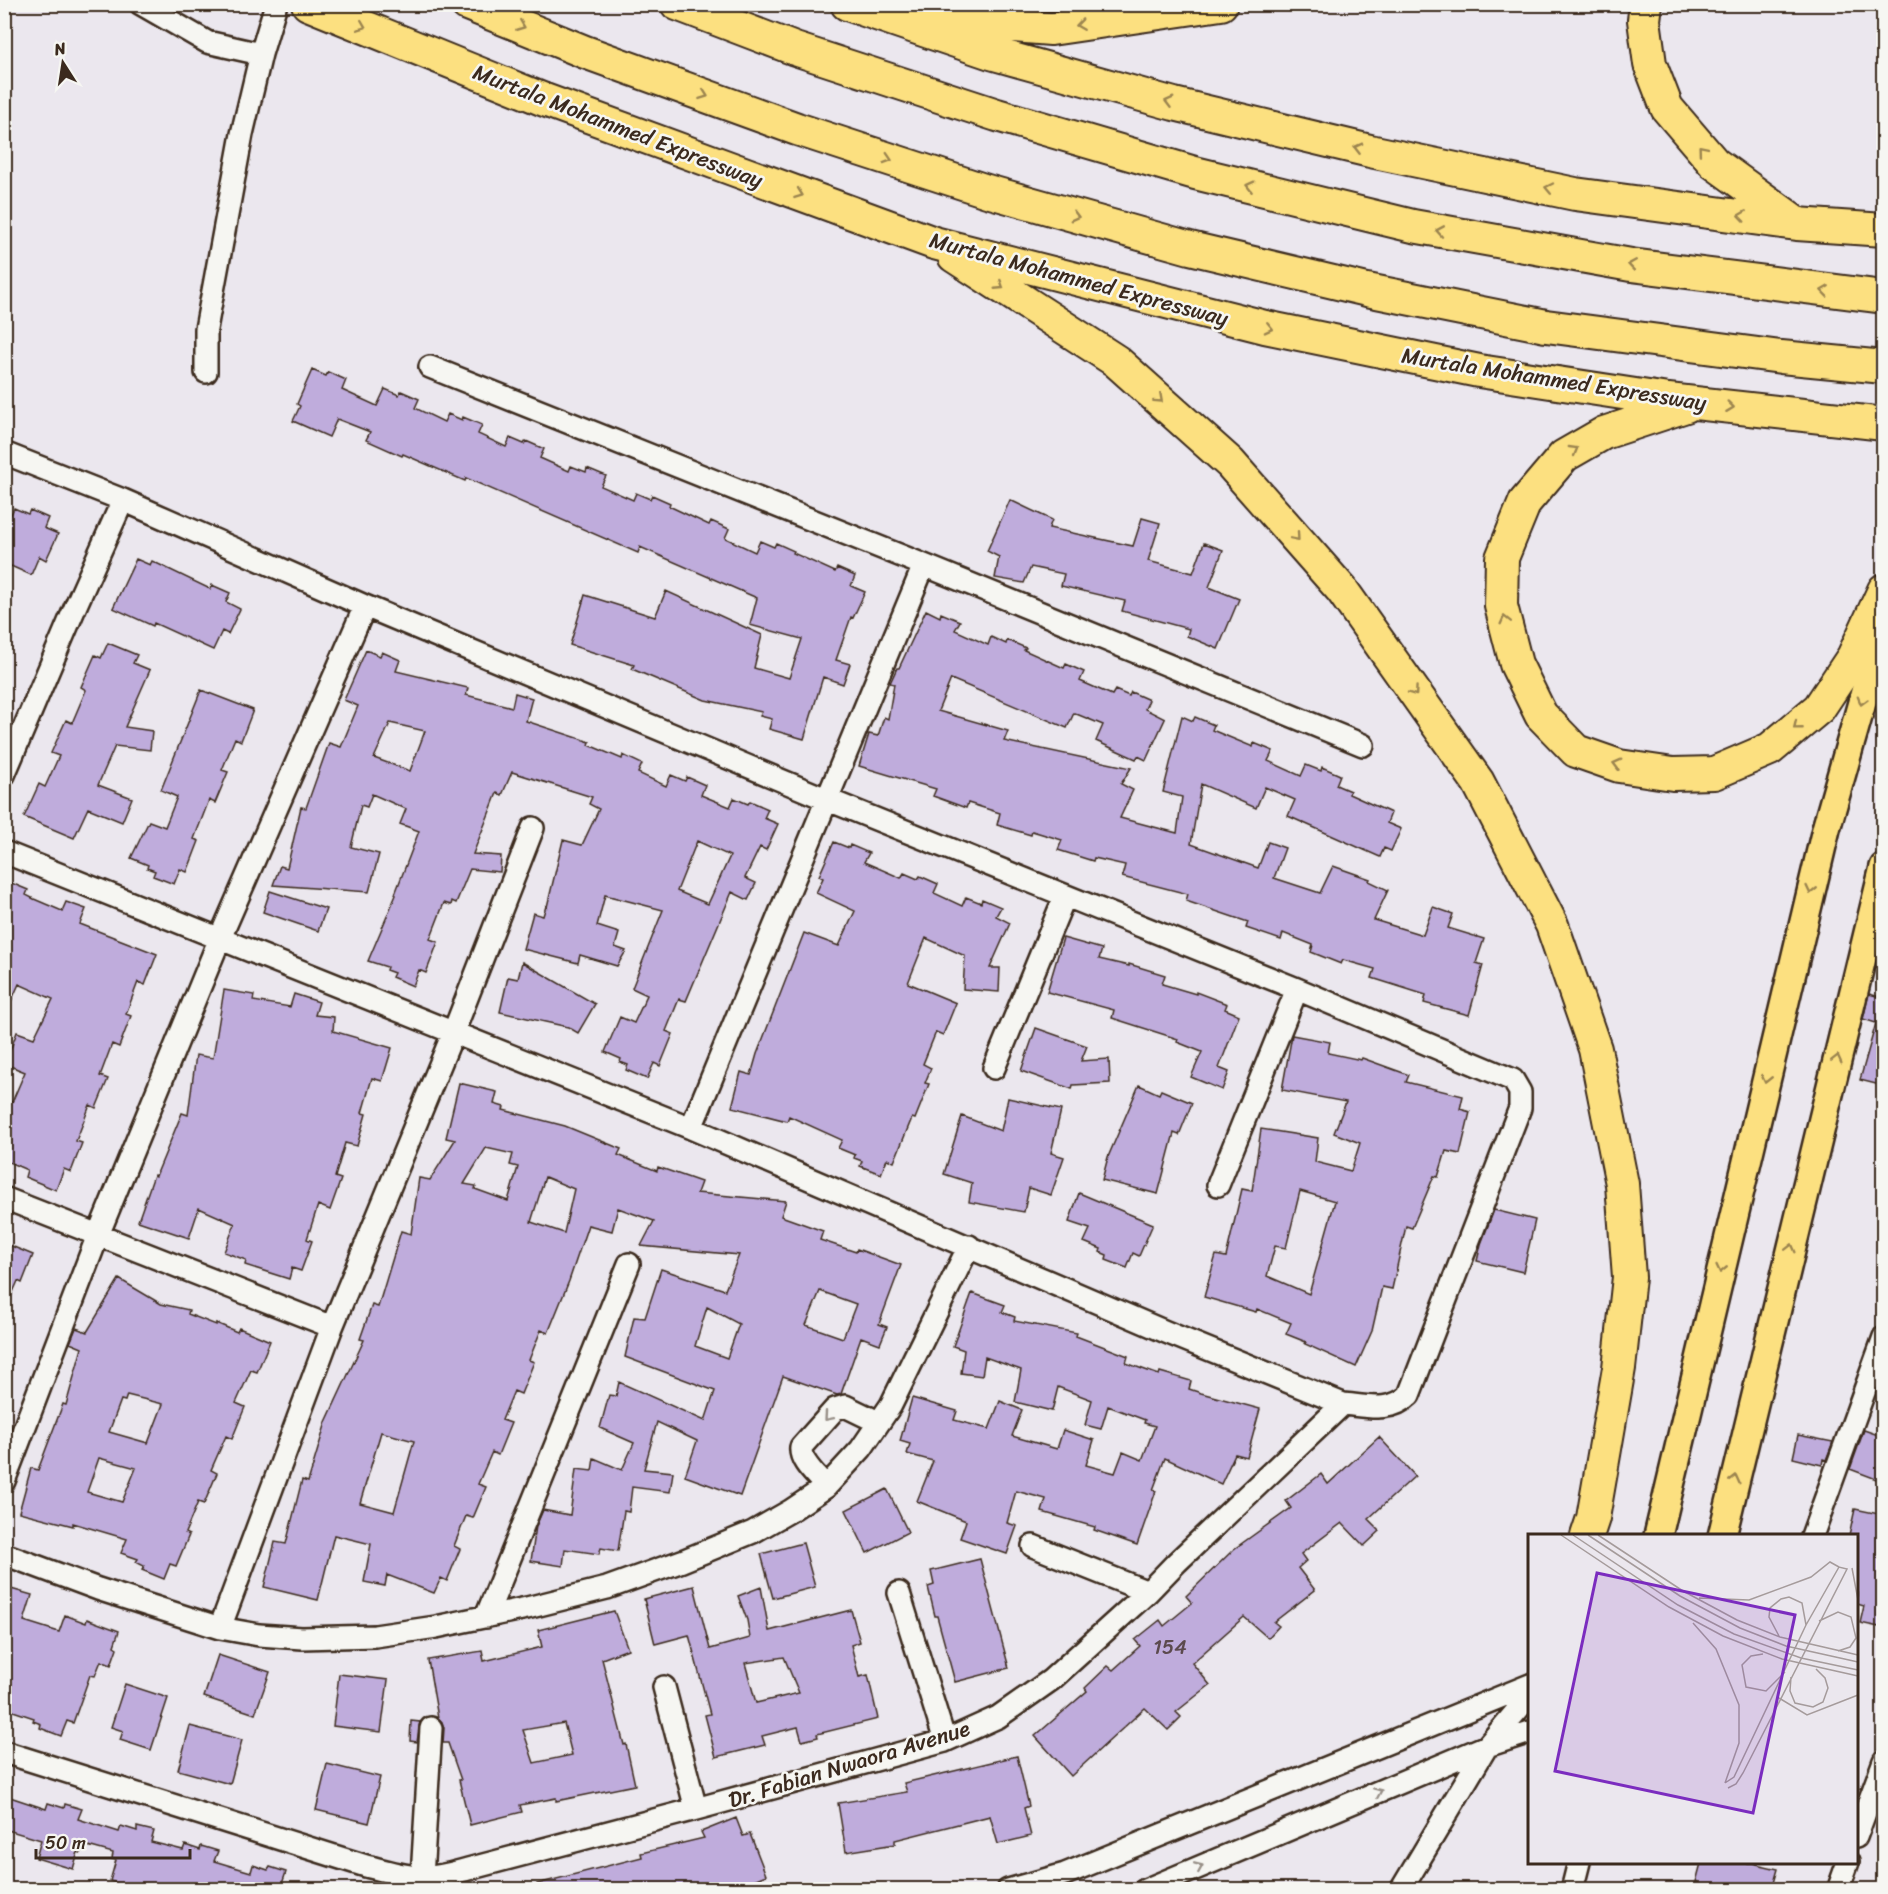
<svg xmlns="http://www.w3.org/2000/svg" width="1888" height="1894" font-family="Sriracha,sans-serif">
	<rect width="100%" height="100%" fill="#ebe7ee"/>
	<filter id="ink" filterUnits="userSpaceOnUse"><feTurbulence type="fractalNoise" baseFrequency=".0167" numOctaves="2"/><feDisplacementMap in="SourceGraphic" scale="12" xChannelSelector="R" yChannelSelector="G"/><feConvolveMatrix kernelMatrix="1 2 1 2 8 2 1 2 1" color-interpolation-filters="sRGB"/></filter>
	<g filter="url(#ink)">
		<path fill="#bfacdc" stroke="#3b2a1e" stroke-width="1.5" fill-rule="evenodd" d="M312,370L326,376L328,372L346,380L342,390L377,406L385,389L399,395L401,391L419,399L415,408L444,422L448,414L462,420L463,417L482,425L478,434L506,447L510,438L524,444L526,441L544,449L540,458L569,471L571,466L586,472L587,468L606,476L601,486L633,500L636,493L650,499L652,495L670,503L669,506L709,525L711,521L729,529L725,538L755,552L760,541L774,547L776,543L794,551L793,553L835,572L837,568L855,576L851,586L865,592L853,618L851,617L836,660L850,664L843,684L823,677L804,739L769,729L772,719L760,716L762,712L705,700L632,669L634,665L570,645L585,595L655,617L666,591L762,635L754,668L789,678L802,639L750,625L757,598L640,547L638,553L466,478L465,481L403,454L402,456L366,440L370,432L337,419L329,437L293,421L300,406L297,404Z
			M1010,500L1052,520L1049,528L1133,546L1142,518L1160,523L1148,561L1193,573L1204,543L1223,550L1209,587L1239,599L1218,649L1187,636L1189,629L1122,611L1125,601L1061,586L1064,574L1031,567L1024,583L995,578L999,557L987,551Z
			M14,508L28,514L30,510L48,518L44,528L58,534L46,560L39,556L31,575L4,563V529Z
			M136,559L150,565L152,561L210,589L212,585L230,593L226,602L240,609L228,634L222,631L213,650L154,623L153,626L113,608Z
			M926,610L940,617L941,613L960,621L955,630L988,645L991,637L1006,644L1007,640L1026,648L1024,650L1064,668L1066,664L1084,672L1080,681L1112,695L1115,690L1129,696L1131,692L1149,700L1145,709L1165,719L1146,760L1138,756L1136,759L1096,741L1103,725L1074,713L1067,728L951,679L938,711L1008,731L1004,741L1131,768L1121,784L1133,790L1120,818L1177,833L1182,797L1163,792L1182,716L1193,721L1195,717L1214,725L1212,730L1253,747L1254,743L1273,751L1268,761L1301,776L1306,765L1321,771L1322,767L1340,775L1336,785L1350,791L1349,794L1391,813L1387,823L1401,829L1391,851L1384,848L1380,857L1288,816L1295,800L1265,787L1256,808L1201,784L1191,844L1258,868L1268,842L1285,848L1274,878L1320,893L1333,866L1370,879L1369,881L1388,890L1374,920L1423,935L1433,907L1453,914L1448,928L1484,939L1476,963L1483,965L1469,1015L1424,1003L1426,995L1372,978L1375,969L1343,960L1341,964L1311,952L1313,945L1283,933L1281,940L1246,928L1248,922L1186,901L1188,894L1122,877L1125,865L1094,858L1093,861L1058,850L1062,840L1032,831L1031,835L997,825L1000,813L968,803L966,808L933,796L936,789L859,766L869,734L878,736L884,717L888,719L894,684L890,683L897,668H899Z
			M108,643L137,655L133,663L150,670L125,727L152,731L150,750L115,746L98,785L132,798L122,822L88,808L74,838L24,817L39,784L45,787L59,756L51,753L66,720L72,723L86,690L81,687L95,655L101,658Z
			M366,650L380,656L382,652L400,660L396,671L468,688L466,695L512,707L515,693L532,698L526,721L590,742L589,745L622,759L623,755L642,764L638,773L666,786L671,775L685,781L687,777L705,785L701,795L730,807L734,798L748,804L750,801L768,809L764,818L778,824L766,850L760,847L745,878L756,883L748,900L732,892L686,1001L679,999L666,1031L673,1034L660,1066L654,1063L647,1079L626,1070L628,1065L620,1062L621,1059L605,1052L620,1017L634,1023L647,995L632,988L663,910L605,895L597,926L619,933L615,947L626,951L617,966L580,955L578,963L523,949L533,913L543,916L546,906L547,907L563,840L582,845L599,809L589,804L592,797L512,772L502,795L497,793L473,854L501,856L500,872L470,869L456,903L452,901L451,905L444,903L430,939L438,942L426,973L419,970L413,986L392,977L394,973L386,970L387,967L368,961L396,895L395,894L419,831L400,824L406,809L372,794L367,807L361,805L351,847L379,854L369,892L273,885L280,866L287,868L301,807L306,808L329,743L341,747L358,706L344,700ZM390,723L425,731L410,771L374,758ZM697,841L730,856L708,904L677,891Z
			M201,690L253,710L241,741L235,738L222,770L228,772L215,803L209,800L194,839L199,841L189,867L187,872L180,869L174,884L153,876L155,871L147,868L148,865L131,858L149,821L165,827L177,797L161,790Z
			M834,842L849,848L850,845L869,853L864,862L901,878L904,873L918,879L920,876L938,884L934,893L962,906L966,897L981,903L982,899L1001,907L996,916L1010,923L990,968H1000L999,992L963,989L965,956L926,938L908,983L956,1003L943,1035L936,1032L923,1064L931,1068L925,1083L929,1084L915,1119L912,1118L894,1162L887,1159L881,1174L860,1166L862,1161L854,1158L855,1155L838,1148L842,1140L789,1116L787,1121L732,1107L741,1072L751,1075L757,1054L804,933L839,946L855,911L816,893L823,878L819,876Z
			M4,880L28,890L26,895L34,899L62,911L66,902L86,909L80,924L157,954L145,985L138,982L126,1014L131,1016L119,1047L112,1044L100,1076L108,1079L96,1108L90,1105L76,1141L82,1143L71,1172L64,1169L56,1190L25,1177L27,1170L4,1160V1100L12,1102L25,1072L5,1064L17,1032L34,1038L53,999L19,984L4,1017Z
			M270,891L326,909L318,931L263,912Z
			M1063,938L1102,949L1099,959L1129,966V964L1165,975L1162,984L1196,994V992L1227,1004L1225,1009L1239,1015L1219,1068L1229,1072L1222,1090L1191,1077L1202,1052L1177,1042L1178,1039L1112,1018L1114,1010L1047,992Z
			M522,962L595,1004L578,1033L568,1027L500,1012L508,977L518,979Z
			M224,990L254,995L253,1001L290,1007L294,994L319,1002L315,1015L334,1017L333,1031L392,1048L382,1081L372,1078L362,1113L366,1114L357,1146L345,1143L335,1177L341,1179L330,1210L318,1205L307,1239L312,1241L301,1271L292,1268L289,1279L245,1265L246,1260L224,1252L235,1224L199,1208L189,1238L138,1221L154,1175L156,1176L182,1113L188,1115L196,1055L213,1058Z
			M1869,994L1884,998V1086L1860,1080L1876,1023L1863,1019Z
			M1036,1028L1087,1046L1081,1061L1109,1059L1110,1083L1073,1085L1072,1089L1021,1071Z
			M1292,1035L1330,1042L1328,1053L1361,1060L1362,1058L1409,1075L1406,1082L1463,1096L1460,1109L1470,1112L1460,1154L1446,1151L1438,1177L1434,1176L1412,1228L1406,1226L1392,1289L1382,1287L1372,1331L1356,1367L1305,1344L1306,1342L1286,1334L1291,1323L1257,1309L1256,1312L1204,1297L1216,1255L1226,1257L1242,1189L1252,1191L1261,1129L1318,1138L1315,1162L1351,1171L1360,1143L1334,1133L1346,1102L1282,1090ZM1300,1191L1335,1201L1309,1294L1267,1276L1275,1246L1286,1248Z
			M459,1083L497,1092L494,1104L504,1107L503,1110L565,1126L621,1149L618,1155L657,1171L658,1167L701,1182L697,1193L786,1201L781,1216L823,1231L820,1240L856,1252L857,1249L901,1265L879,1324L887,1327L880,1344L861,1337L841,1394L837,1395L783,1376L740,1496L685,1476L697,1441L657,1422L644,1469L673,1472L670,1492L632,1487L629,1512L624,1511L618,1551L601,1548L599,1554L565,1549L563,1566L531,1561L536,1526L543,1510L570,1515L576,1469L592,1471L594,1458L622,1470L634,1443L600,1428L609,1395L616,1396L619,1382L705,1421L715,1391L625,1357L634,1317L645,1318L661,1269L725,1290L739,1255L641,1246L654,1221L618,1208L612,1231L588,1225L569,1281L548,1333L541,1330L529,1360L534,1362L523,1389L521,1394L514,1391L502,1420L511,1423L498,1455L492,1452L478,1484L486,1487L473,1518L466,1516L454,1546L460,1549L447,1581L441,1578L434,1593L387,1575L385,1586L364,1582L371,1544L334,1535L318,1600L264,1587L275,1542L286,1544L302,1480L308,1482L326,1422L364,1340L360,1339L372,1305L378,1307L401,1231L411,1234L419,1178L430,1180L455,1140L446,1138ZM486,1148L513,1154L510,1165L518,1167L508,1201L475,1189L476,1186L464,1184ZM545,1177L574,1189L564,1233L531,1222ZM820,1291L856,1304L843,1338L806,1325ZM707,1307L739,1324L727,1358L695,1346ZM381,1432L414,1441L394,1512L360,1503Z
			M1139,1085L1159,1094L1161,1090L1192,1103L1179,1135L1174,1133L1158,1194L1102,1180L1108,1157Z
			M1008,1098L1061,1110L1051,1153L1064,1157L1051,1195L1029,1188L1024,1212L969,1202L972,1183L944,1174L962,1116L1001,1131Z
			M1079,1193L1153,1224L1139,1256L1133,1253L1127,1268L1106,1260L1107,1255L1100,1252L1101,1249L1084,1242L1090,1229L1069,1222Z
			M1494,1210L1535,1220L1523,1272L1477,1261L1481,1244Z
			M4,1243L33,1255L22,1283L18,1281L4,1312Z
			M119,1279L161,1304L189,1310L188,1314L216,1325V1323L237,1332L239,1328L270,1341L257,1372L251,1370L236,1403L245,1407L232,1439L226,1436L211,1470L217,1473L204,1504L198,1502L185,1533L189,1535L176,1566L170,1564L164,1579L142,1570L144,1566L136,1562L138,1559L121,1553L127,1539L73,1523V1526L19,1512L31,1468L38,1470L63,1404L66,1405L82,1348L70,1343L76,1328L87,1332ZM127,1395L163,1404L148,1443L109,1432L121,1400L125,1401ZM99,1458L136,1468L122,1502L87,1492Z
			M972,1293L1005,1305L1002,1312L1015,1317L1014,1321L1077,1333L1076,1336L1128,1356L1126,1363L1159,1375L1160,1372L1191,1381L1189,1389L1201,1393L1260,1409L1247,1457L1235,1454L1221,1484L1165,1458L1153,1490L1156,1491L1137,1545L1094,1530L1095,1527L1042,1512L1046,1499L1016,1491L1007,1523L1017,1526L1007,1554L960,1538L966,1521L917,1501L933,1461L907,1454L910,1444L900,1441L912,1398L957,1411L954,1420L989,1429L1000,1401L1022,1410L1012,1436L1057,1449L1063,1430L1094,1440L1086,1465L1115,1473L1123,1452L1142,1460L1155,1426L1144,1423L1145,1420L1108,1406L1101,1429L1085,1425L1092,1400L1058,1387L1052,1411L1015,1402L1021,1370L985,1357L982,1376L961,1373L964,1350L953,1346Z
			M1864,1430L1884,1437V1482L1850,1469Z
			M1798,1435L1833,1442L1826,1460L1823,1459L1822,1465L1793,1458Z
			M1379,1437L1415,1476L1368,1519L1380,1531L1364,1546L1342,1523L1301,1554L1306,1561L1298,1568L1315,1590L1274,1622L1279,1626L1268,1638L1244,1617L1192,1663L1210,1685L1176,1712L1181,1717L1168,1730L1145,1708L1071,1776L1035,1736L1087,1691L1085,1688L1108,1666L1113,1670L1140,1646L1135,1640L1160,1620L1164,1626L1192,1603L1186,1596L1234,1549L1291,1508L1286,1501L1321,1474L1328,1484Z
			M887,1489L908,1532L867,1553L846,1510Z
			M1855,1509L1884,1515V1628L1860,1623L1864,1606L1857,1604V1536H1849Z
			M803,1543L815,1587L773,1598L761,1554Z
			M980,1559L1009,1668L955,1682L937,1616H935L928,1587L934,1585L931,1571Z
			M694,1586L710,1649L750,1638L747,1620L738,1596L761,1587L769,1631L851,1610L860,1642L851,1645L859,1677L868,1675L878,1719L817,1734L818,1737L802,1741L798,1727L762,1736L765,1745L716,1757L705,1715L710,1714L689,1635L655,1644L644,1599ZM784,1657L799,1693L756,1703L745,1663Z
			M4,1587L32,1595L24,1621L59,1632L65,1615L86,1623L87,1619L119,1631L114,1646L117,1648L111,1665L101,1661L95,1676L90,1675L73,1723L67,1721L61,1736L40,1728L41,1724L33,1721L34,1718L4,1708Z
			M614,1611L628,1649L602,1659L624,1745L626,1744L635,1785L556,1801V1798L520,1805L522,1812L470,1825L459,1780H461L448,1743H443L444,1728L442,1722L438,1718L428,1660L482,1651L484,1661L542,1647L538,1630ZM564,1723L572,1755L534,1763L523,1730Z
			M218,1655L270,1672L255,1714L204,1697Z
			M339,1674L388,1680L381,1732L333,1726Z
			M125,1684L168,1698L151,1750L120,1740L123,1731L111,1727Z
			M411,1721L420,1722L417,1742L410,1741Z
			M190,1726L242,1740L230,1784L178,1770Z
			M1017,1756L1029,1806L1024,1808L1031,1836L998,1844L990,1816L895,1840V1844L846,1852L838,1803L907,1792L904,1783Z
			M327,1764L380,1777L369,1823L316,1810Z
			M4,1795L46,1809L48,1803L64,1808L65,1804L82,1809L78,1819L119,1832L121,1826L137,1831V1827L154,1831L151,1842L183,1850L185,1845L200,1850L201,1846L218,1851L214,1861L251,1872L253,1865L268,1870L270,1867L286,1872L280,1890H139L110,1881L116,1860L112,1859L113,1853L84,1845L81,1853L78,1852L73,1869L36,1858L41,1840L4,1829Z
			M736,1818L743,1836L750,1834L766,1875L730,1890H538L537,1884L642,1857L641,1853L704,1838L701,1832Z
			M1701,1863H1752L1778,1869L1772,1890H1697L1698,1882H1696Z"/>
		<g fill="none" stroke-linecap="round" stroke-linejoin="round">
			<g stroke="#3b2a1e" stroke-width="26">
				<path id="minor" d="M141,4L207,42L261,54
					M430,367L924,565L1363,745
					M206,372V329L242,134L261,54L276,4
					M4,453L123,500L365,606L826,799L1297,989L1513,1080L1520,1092V1108L1409,1395C1391,1413 1366,1406 1343,1404L1166,1332L691,1128L4,852
					M4,775L77,603L123,500
					M994,1068L1065,896
					M691,1128L924,565
					M1218,1185L1297,989
					M4,1198L332,1327
					M4,1481L98,1235L220,938L365,606
					M826,1487C818,1476 799,1462 801,1447L835,1409L845,1406L878,1422
					M1812,1536L1884,1337
					M1033,1546L1148,1592
					M4,1554L98,1589L220,1628L259,1635L302,1638L375,1636L436,1627L527,1608L607,1588L682,1561L753,1532L790,1511L826,1487L861,1449L891,1405L969,1246
					M899,1593L945,1741
					M486,1617L629,1264
					M220,1628L332,1327L454,1031L533,828
					M664,1687L696,1809
					M4,1752L366,1866C384,1870 403,1877 422,1877C438,1878 453,1873 468,1869L696,1809L945,1741L998,1717L1051,1680L1148,1592L1177,1562L1343,1404
					M1856,1837L1884,1761
					M422,1877L431,1728
					M1008,1890L1065,1874L1530,1685
					M1145,1890L1487,1746L1530,1732
					M1401,1890L1487,1746L1530,1695
					M1572,1890L1579,1862
					M1838,1890L1848,1862"/>
			</g>
			<g stroke="#3b2a1e" stroke-width="32">
				<path id="major" d="M1658,1536L1826,829L1884,625
					M1722,1536L1884,867"/>
			</g>
			<g stroke="#3b2a1e" stroke-width="36">
				<path id="highway" d="M308,4L542,99L934,243L1265,327L1479,371L1668,400L1884,424
					M467,4L585,52L797,129L987,191L1190,248L1367,290L1546,326L1781,357L1884,367
					M677,4L795,49L997,115L1195,173L1413,226L1631,265L1884,297
					M847,4L991,53L1174,104L1370,151L1575,194L1797,224L1884,230
					M1646,4L1644,20L1650,64L1667,108L1714,163L1794,221
					M927,19L1051,29L1221,4
					M954,256L1116,361L1230,463L1342,590L1478,782L1552,925L1595,1049L1622,1184L1629,1277L1619,1368L1593,1518L1587,1536
					M1686,406L1604,433L1564,456L1525,502L1502,558L1501,606L1516,664L1541,715L1576,751L1619,766L1673,774L1714,773L1770,749L1819,708L1853,657L1884,590"/>
			</g>
			<use href="#minor" stroke="#f6f6f2" stroke-width="21"/>
			<use href="#major" stroke="#fce080" stroke-width="27"/>
			<use href="#highway" stroke="#fce080" stroke-width="32"/>
		</g>
		<defs><path id="oneway-chevron" d="M-2-3.5L2.5 0L-2 3.5" fill="none" stroke-width="1.6" stroke-linecap="round" stroke-linejoin="round" transform="scale(1.5)"/></defs>
		<g stroke="#9c854f">
			<use href="#oneway-chevron" transform="translate(1080 25) rotate(172)"/>
			<use href="#oneway-chevron" transform="translate(362 26) rotate(22)"/>
			<use href="#oneway-chevron" transform="translate(521 26) rotate(22)"/>
			<use href="#oneway-chevron" transform="translate(704 95) rotate(20)"/>
			<use href="#oneway-chevron" transform="translate(1169 102) rotate(-165)"/>
			<use href="#oneway-chevron" transform="translate(1358 148) rotate(-166)"/>
			<use href="#oneway-chevron" transform="translate(1702 149) rotate(-130)"/>
			<use href="#oneway-chevron" transform="translate(888 159) rotate(18)"/>
			<use href="#oneway-chevron" transform="translate(1250 186) rotate(-166)"/>
			<use href="#oneway-chevron" transform="translate(1549 188) rotate(-168)"/>
			<use href="#oneway-chevron" transform="translate(799 194) rotate(20)"/>
			<use href="#oneway-chevron" transform="translate(1075 216) rotate(15)"/>
			<use href="#oneway-chevron" transform="translate(1742 216) rotate(-172)"/>
			<use href="#oneway-chevron" transform="translate(1440 231) rotate(-170)"/>
			<use href="#oneway-chevron" transform="translate(1632 265) rotate(-171)"/>
			<use href="#oneway-chevron" transform="translate(1000 286) rotate(33)"/>
			<use href="#oneway-chevron" transform="translate(1825 291) rotate(-172)"/>
			<use href="#oneway-chevron" transform="translate(1269 328) rotate(13)"/>
			<use href="#oneway-chevron" transform="translate(1159 399) rotate(42)"/>
			<use href="#oneway-chevron" transform="translate(1730 407) rotate(7)"/>
			<use href="#oneway-chevron" transform="translate(1574 450) rotate(-30)"/>
			<use href="#oneway-chevron" transform="translate(1296 537) rotate(49)"/>
			<use href="#oneway-chevron" transform="translate(1505 620) rotate(-104)"/>
			<use href="#oneway-chevron" transform="translate(1414 692) rotate(55)"/>
			<use href="#oneway-chevron" transform="translate(1862 701) rotate(106)"/>
			<use href="#oneway-chevron" transform="translate(1797 726) rotate(141)"/>
			<use href="#oneway-chevron" transform="translate(1617 764) rotate(-165)"/>
			<use href="#oneway-chevron" transform="translate(1811 890) rotate(103)"/>
			<use href="#oneway-chevron" transform="translate(1837 1059) rotate(-76)"/>
			<use href="#oneway-chevron" transform="translate(1766 1079) rotate(103)"/>
			<use href="#oneway-chevron" transform="translate(1791 1248) rotate(-76)"/>
			<use href="#oneway-chevron" transform="translate(1721 1269) rotate(103)"/>
			<use href="#oneway-chevron" transform="translate(1735 1479) rotate(-76)"/>
		</g>
		<g stroke="#989088">
			<use href="#oneway-chevron" transform="translate(828 1417) rotate(131)"/>
			<use href="#oneway-chevron" transform="translate(1378 1792) rotate(-23)"/>
			<use href="#oneway-chevron" transform="translate(1199 1867) rotate(-23)"/>
		</g>
	</g>
	<g text-anchor="middle" dominant-baseline="central" stroke-width="5" stroke-linejoin="round" paint-order="stroke">
		<g font-size="20" fill="#5c4a4e">
			<text x="1170" y="1647">154</text>
		</g>
		<g font-size="22" fill="#3b2a1e" stroke="#f6f6f2">
			<text transform="translate(618 126) rotate(21)">Murtala Mohammed Expressway</text>
			<text transform="translate(1079 279) rotate(15)">Murtala Mohammed Expressway</text>
			<text transform="translate(1554 379) rotate(9)">Murtala Mohammed Expressway</text>
			<text transform="translate(849 1764) rotate(-17)">Dr. Fabian Nwaora Avenue</text>
		</g>
	</g>
	<g transform="translate(1528 1534)">
		<rect width="330" height="330" fill="#ebe7ee"/>
		<path fill="none" stroke="#a59b9b" stroke-width="1.5" d="M33,1L141,73L195,102L254,125L330,142M45,1L150,71L206,100L273,124L330,136M60,1L152,62L212,94L258,112L330,128M70,1L155,57L209,86L252,103L330,121M324,34L330,66M171,64L221,66L283,43L302,28L311,33M291,87L310,78L323,83L328,104L322,113L310,117M165,89L188,115L211,171V209L197,249M251,102L241,83L242,74L253,65L261,63L274,69L278,91M235,120L223,122L214,131L218,153L238,157L257,138M263,143L262,157L267,169L285,173L295,168L300,154L297,144L288,135M251,164L279,181L330,161M197,249L206,243L278,91L311,33L319,35L215,239L208,250L200,254"/>
		<path fill="#7b2cbf" fill-opacity="0.15" stroke="#7b2cbf" stroke-width="3" d="M69,39L267,81L225,279L27,237Z"/>
		<rect width="330" height="330" fill="none" stroke="#3b2a1e" stroke-width="3"/>
	</g>
	<rect width="1888" height="1894" fill="none" stroke="#f6f6f2" stroke-width="24"/>
	<rect x="12" y="12" width="1864" height="1870" fill="none" stroke="#3b2a1e" stroke-width="2" filter="url(#ink)"/>
	<g transform="translate(63 63) rotate(348)" stroke="#f6f6f2" stroke-width="4.5" paint-order="stroke">
	<path d="M0-4.5L10 22L0 15L-10 22Z" fill="#3b2a1e"/>
	<text y="-9" font-size="16" font-weight="bold" text-anchor="middle" fill="#3b2a1e">N</text>
	</g>
	<path d="M36 1849v9h154v-9" fill="none" stroke="#3b2a1e" stroke-width="3"/>
	<text x="45" y="1849" font-size="18" fill="#3b2a1e" stroke="#f6f6f2" stroke-width="4.5" paint-order="stroke">50 m</text>
</svg>
